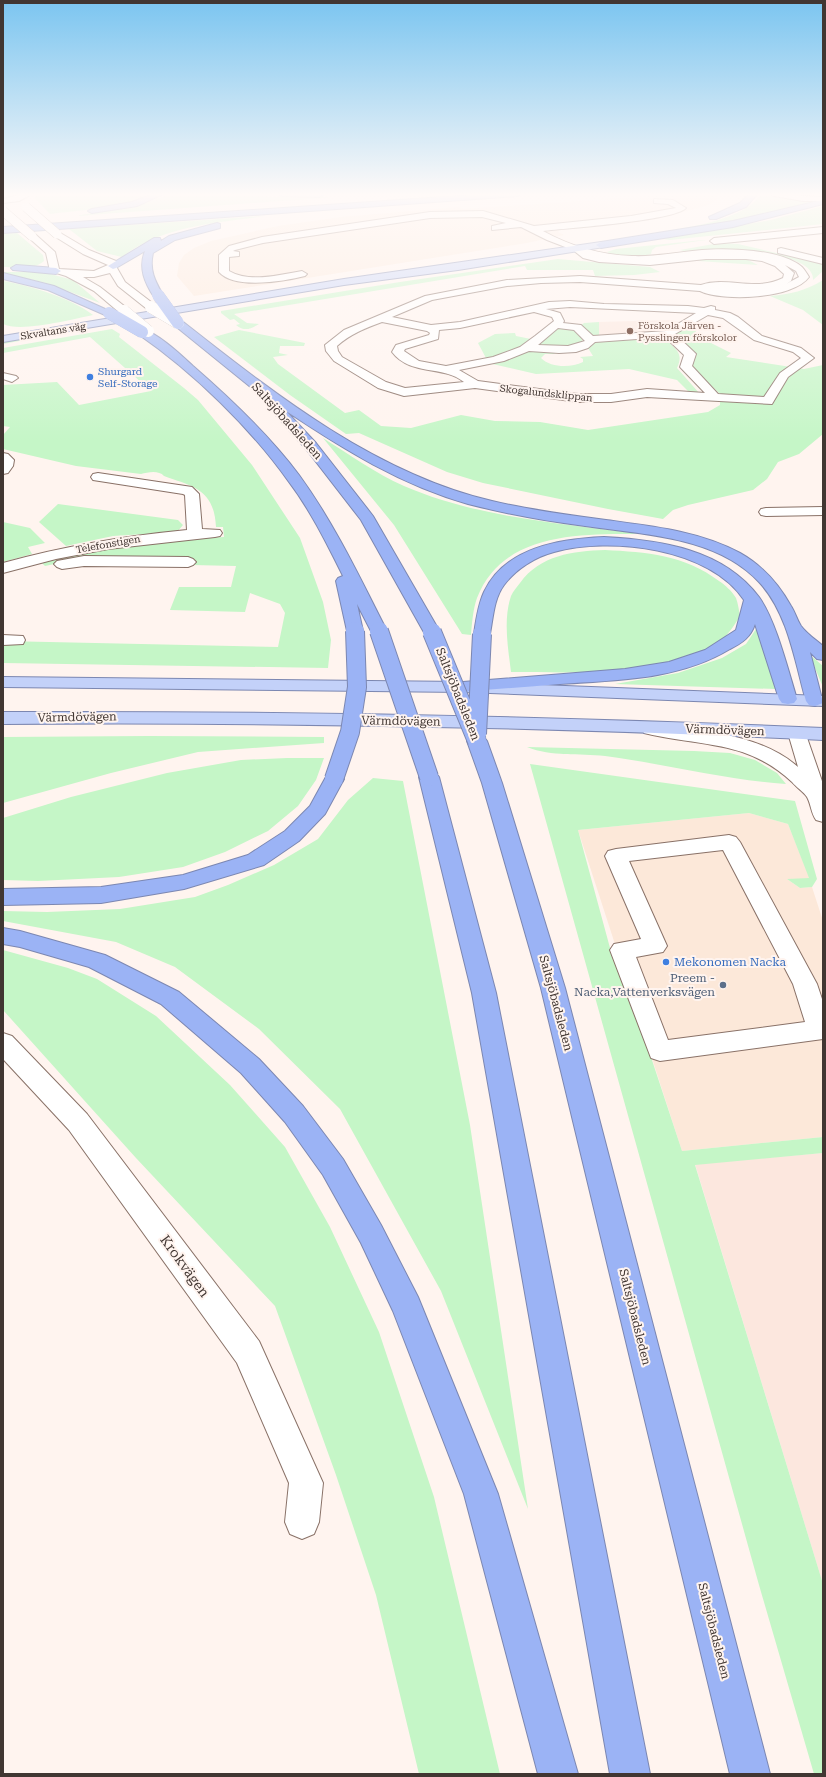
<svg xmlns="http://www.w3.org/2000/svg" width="826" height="1777" font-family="'Roboto Serif',serif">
	<rect width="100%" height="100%" fill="#fff4ef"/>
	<path fill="#fce8d9" d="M679,194H713L717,196L718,199L706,206L668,216L629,223L561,229L558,232L564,235L527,243L194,296L177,276L179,263L184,255L194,248L211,241L278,226L341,217L459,207L463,209Z
		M749,813L788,824L810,879H787L800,888L812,887L823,921V1137L682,1151L578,830Z"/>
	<path fill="#fce7de" d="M670,320L679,322L652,334L599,337V322Z
		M823,1153V1584L695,1164Z"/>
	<path fill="#c5f6c7" d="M36,194H150C123,209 80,210 50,214L35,198Z
		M170,194H239L270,197H336L75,216L137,206Z
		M761,194L785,199L816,201L736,221L656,234C688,226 742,222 761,194Z
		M823,206V224L670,240L662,239L771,220Z
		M264,216C216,223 161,226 122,257L97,251L69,229Z
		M17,233L43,255L44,261C35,270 15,267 3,267V234Z
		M703,240H706L656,247L652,250L651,254C640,257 617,258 607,252L616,249Z
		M719,243L738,244L823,264V271L813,280C815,247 705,250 684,251L680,250Z
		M706,258L746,259L758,265L698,261Z
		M558,259L650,267L660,272L634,275L595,276L593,270H527L525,266L234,314L247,323L259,324C250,329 245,332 236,325L240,324L234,319L230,320L221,313V311L400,282Z
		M3,272H43L73,280L100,303L46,283L3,273Z
		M823,280V325L803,310L770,296C790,294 806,291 823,280Z
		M3,281C29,285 73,299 93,315C72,319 21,333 3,324Z
		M599,322V337H594L581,325L584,323Z
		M686,325L698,327L692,339L701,338L731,353L726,357L804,369L823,365V434L799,454L778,462L767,479L753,490L688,505L673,510L663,519L608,509L483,483L447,472L359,433L346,434L290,395L214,337L239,330L305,343L304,346H280L279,353L288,355L273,357L278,364L345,413L359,410L381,426L411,428L461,415L495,421L540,422L588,430L708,412L720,405V394L692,367L695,358L694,354L674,335Z
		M87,327L89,328L3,344V342Z
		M555,327C565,328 584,328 582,343L576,347L533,345Z
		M112,329L120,334L119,337L184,388L198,400L252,465L300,538L323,602L331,640L328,668L3,663V641L278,647L285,613L280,604L250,593L245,612L170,610L179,587H231L236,566L192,565L194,559C148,560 88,555 45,566L42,563L106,548L178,539L224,537L223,527H216C214,490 195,487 164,476C159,470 148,472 141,474L76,466L3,449V435L10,427L3,426V385L57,382L79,405L151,391L90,337L3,353V348Z
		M515,333L516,336L531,339L511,353L487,360L478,343L495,334Z
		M645,338L648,340L666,339C676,350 684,353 677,368L700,394L690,393L677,380L629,369L536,374L488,363C510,355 534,343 556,354H545L541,358C551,368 571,368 583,362V359L580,357L593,356L588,348L594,340Z
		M323,438C350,455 375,473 404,486C478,518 561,523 639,534C580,534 503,532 477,598C473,609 472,623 471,635L462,634L394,525Z
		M58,504L178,520L183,525L177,532L113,536L66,546L39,522Z
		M3,522L30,528L45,543L28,547L32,554L3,562Z
		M605,550C646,552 685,555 719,581C725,585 732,591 736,598C738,603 739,611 740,616C734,626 726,638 716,644C663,678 572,672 511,672C508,647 503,620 511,596C513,591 517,587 520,583C540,555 573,551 605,550Z
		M758,626L776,689L615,684L678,673L722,658L746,644Z
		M809,654L823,666V687Z
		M149,736L324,737V743L198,752L111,773L3,803V737Z
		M527,747L694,751L730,753L755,760L777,773L786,784C725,780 666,764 605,756C579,753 552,757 527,747Z
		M287,758H324L316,780L298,806L268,831L225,852L183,867L119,877L38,881L3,880V818L71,797L167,773L241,760Z
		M530,764L795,801L817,879L812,887L800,888L787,879L809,878L788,824L749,813L578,830L613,959L649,1051L682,1151L823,1137V1153L695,1165L823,1584V1774H814L759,1585Z
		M373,778L403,781L470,1125L528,1509L441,1291L340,1109L259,1029L175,967L116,942L3,921V911L47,912L120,909L195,897L228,885L274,865L318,839L348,800Z
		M3,950L68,968L97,979L156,1016L230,1085L285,1147L330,1227L379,1332L434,1497L500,1774H419L376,1595L336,1475L275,1306L136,1158L3,1010Z"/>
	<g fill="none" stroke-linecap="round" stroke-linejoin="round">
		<g stroke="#897167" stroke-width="2">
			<path id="minor" d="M22,194H32L19,201L3,203V199Z
				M770,194L823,197V201H803L774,196Z
				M654,199L673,200L686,208C674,221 566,228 543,231C570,246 601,255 632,256C655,257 679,252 702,250C727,248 782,249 802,267C805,270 807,274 809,277C793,299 723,302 700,291L580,282L541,283L507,286L432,300L392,317L431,325L460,322L549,302L570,301L604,304L688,306L704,308L711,306L715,307V310L730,313L738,317L762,336L801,348L814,358L788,377L772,404L647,397L611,402H578L475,388L404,396L378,388L334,361L326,351L325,345L344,330L425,296L507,280L580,276L701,285C727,276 755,292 783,278L784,274L775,266L762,261L746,259H706L650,265L599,262L583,258L573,250L547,240L521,227L492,230V226L506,223L482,217L430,218L263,243L235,250L233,251L239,252V256L229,257V271C250,283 279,275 302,271L307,274L305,276C285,281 235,290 219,272V255L229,246L262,237L430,212L483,211L534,226L631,216L676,208L668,204L654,203ZM785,265L796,271L799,277L786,284L791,281L794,273ZM570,307L696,313L666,331L593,336L581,325L563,323L564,321L560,313L546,309ZM534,312L552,317L554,321L535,336L520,347L493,357L446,366L419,361L404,351L405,349L438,339L439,330L460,328ZM708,315L723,318L754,340L793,352L801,358L780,373L764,397L718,394L692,366L696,354L694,352L675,334ZM382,322L427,331L430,333L429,335L396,345L392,352C410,376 443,365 464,382L405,388L386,382L342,357L338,351L337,346C350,334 366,328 382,322ZM558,328L574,330L585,341L568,346L538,345ZM665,337L684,355L680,367L705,393L647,389L611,394H578L478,381L459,370L504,361L529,351L559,353L576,352L588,348L595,342Z
				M823,227V233L714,244L710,241L714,238Z
				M57,231L89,250L116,261L117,268L125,282L155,305L156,307L155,309H147L118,286L110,273L94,277H83L100,287L128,309L129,311L128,313H120L94,291L66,276L50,271L46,253L29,238V234H35L55,252L59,269L94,271L108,265L83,254L54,236V232Z
				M781,248L823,258V264L778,253V249Z
				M3,373L16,376L18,378L12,382L3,379Z
				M3,453L8,454L14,460L13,466L8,473L3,474Z
				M98,473L192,487L199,494L202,529L220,530L222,533L220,536L215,537L108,549L56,559L3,573V563C64,546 125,536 187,530L185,495L183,494L93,480L91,477L93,474Z
				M823,507V515L766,516L761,515L759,512L761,509L766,508Z
				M84,556L188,557L193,559L196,562L193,565L188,567L84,566L62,569L57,567L54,564L57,561Z
				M3,635L23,636L25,640L23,644L3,645Z
				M651,723C699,731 760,733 798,767L788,733L790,729L797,727L804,729L823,784V822L816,820C811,813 811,804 807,797C804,792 796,787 792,782C746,739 700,747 644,733L642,729L644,725Z
				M729,835L736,837L740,842L817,984L823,1002V1039L660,1061L651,1058L610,950L614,944L641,939L605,856L608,851L616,849ZM723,850L793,984L805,1022L668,1040L636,957L663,952L667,946L629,861Z
				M3,1033L12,1036L87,1114L259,1341L323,1483L319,1522L314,1534L302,1539L290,1534L285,1522L289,1483L237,1363L69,1130L3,1059Z"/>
		</g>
		<g stroke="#7c87b1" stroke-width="2">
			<path id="major" d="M601,242L606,245L604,247L458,270L344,285L3,342V336L344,279Z
				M3,677L463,682L823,696V706L463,692L3,687Z
				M3,712C277,711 550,716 823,728V740C550,727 277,722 3,724Z"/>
		</g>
		<g stroke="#7c87b1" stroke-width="2">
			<path id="highway" d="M153,194H163L137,206L92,213L88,211L92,209L132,202Z
				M278,194H322L323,195L319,197L282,196Z
				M487,194H521L517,196L3,233V227Z
				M749,194H757L746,207L716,219H710L709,217L740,203Z
				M823,200V204L733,227L601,248L596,245L601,242L733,221Z
				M217,223L220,224V228L175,240L153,253C149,270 155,281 163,295L162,297H154C145,283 138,268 145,251L116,268L113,269L108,266L154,238H160L161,241L169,236Z
				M16,265L56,268L61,271L56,274L13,270L11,268Z
				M3,273L54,286L114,313L113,315H105L48,290L3,279Z
				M178,320L182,321C275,394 374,473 492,501C530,510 568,515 606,520C651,526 700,531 740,553C763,566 778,583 791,606C795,612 797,620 801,626C806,633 816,640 823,646V660L817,659L810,652L823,703L815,706L809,705L806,701C795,662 788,613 759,582C716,536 644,535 585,526C546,521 507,514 468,504C401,485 343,449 286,411L316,443L373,516L440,632L438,636L432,637L426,636L361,520L306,449L253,389L174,325L173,323Z
				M142,329C158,333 181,355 193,366C231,399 269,435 299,475C334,523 360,578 387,631L385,635L379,636L373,635L357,604L363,631L361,635L355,636L349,635L347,631L336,581L338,578L343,576C327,544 311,511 289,482C251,428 193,372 138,334L137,332Z
				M604,537C661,540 723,549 759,597C776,621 788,670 797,699L794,703L788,704L782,703L779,699L755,624C751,637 742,643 730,649C679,680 618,680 560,684C528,687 495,689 463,692L457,691L454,687L457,683L463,682L625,669L669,662L705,650L736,630L744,600C710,548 610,536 554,552C535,557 516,569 504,585C494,598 493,618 490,634L488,638L482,639L476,638L474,634C476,620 478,605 484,592C505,547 560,539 604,537Z
				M477,735L484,737L487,741L502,783L565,988L770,1774H730L541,988L482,783L467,741L470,737Z
				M429,771L436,773L439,777L496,993L650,1774H610L472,993L419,777L422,773Z
				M334,773L341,775L344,779L325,814L299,841L264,865L184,889L101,903L3,905V889L101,887L183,875L248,855L285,831L310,806L327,775Z
				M3,928L20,931L105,955L179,992L259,1059L303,1106L343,1159L381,1225L418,1297L498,1494L578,1774H538L464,1494L393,1311L361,1243L323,1175L285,1122L241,1073L161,1004L89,967L20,947L3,944Z"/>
		</g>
		<use href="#minor" fill="#fff" fill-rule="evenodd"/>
		<use href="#major" fill="#c3d1f9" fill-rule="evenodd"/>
		<use href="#highway" fill="#9bb3f5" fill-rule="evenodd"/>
		<g stroke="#897167" stroke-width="10" stroke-linecap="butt">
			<path id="minor-bridge-far1" d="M26,207L57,234
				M3,211L32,236"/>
		</g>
		<g stroke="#897167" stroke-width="12" stroke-linecap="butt">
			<path id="minor-bridge" d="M151,307L178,323
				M124,311L148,331"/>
		</g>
		<g stroke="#7c87b1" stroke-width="10" stroke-linecap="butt">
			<path id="highway-bridge-far2" d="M158,295L159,296"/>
		</g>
		<g stroke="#7c87b1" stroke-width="12" stroke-linecap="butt">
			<path id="highway-bridge-far1" d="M158,295L178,323
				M109,313L142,332"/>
		</g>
		<g stroke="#7c87b1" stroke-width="20" stroke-linecap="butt">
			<path id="highway-bridge" d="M379,631L429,777
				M432,632L477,741
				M477,734L482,634
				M334,779L350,732L357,687L355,631"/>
		</g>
		<use href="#minor-bridge-far1" stroke="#fff" stroke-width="9"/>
		<use href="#minor-bridge" stroke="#fff" stroke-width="12"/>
		<use href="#highway-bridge-far2" stroke="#9bb3f5" stroke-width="9"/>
		<use href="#highway-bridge-far1" stroke="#9bb3f5" stroke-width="12"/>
		<use href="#highway-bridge" stroke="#9bb3f5" stroke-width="18"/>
	</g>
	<linearGradient id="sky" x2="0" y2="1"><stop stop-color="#7bc5f0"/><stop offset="0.44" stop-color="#fffaf8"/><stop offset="1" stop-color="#fffaf8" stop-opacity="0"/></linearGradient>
	<rect width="826" height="442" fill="url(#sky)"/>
	<circle fill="#8d6e63" stroke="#fff4ef" stroke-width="1.5" cx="630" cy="331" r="4"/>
	<g fill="#3f7fe0" stroke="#fff4ef" stroke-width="1.5">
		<circle cx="90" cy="377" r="4"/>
		<circle cx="666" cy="962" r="4"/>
	</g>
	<circle fill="#5c6f8a" stroke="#fff4ef" stroke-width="1.5" cx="723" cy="985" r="4"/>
	<g text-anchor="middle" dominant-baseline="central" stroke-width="4" stroke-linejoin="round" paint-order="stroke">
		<g font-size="10" fill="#785e54" stroke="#fff4ef" text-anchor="start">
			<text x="638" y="325">Förskola Järven -<tspan x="638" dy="12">Pysslingen förskolor</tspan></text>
		</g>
		<g font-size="10" fill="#413632" stroke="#fff4ef">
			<text transform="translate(53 331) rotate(-9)">Skvaltans väg</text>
			<text transform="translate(546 393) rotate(6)">Skogalundsklippan</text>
			<text transform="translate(108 544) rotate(-10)">Telefonstigen</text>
		</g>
		<g font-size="10" fill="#366cbe" stroke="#fff4ef" text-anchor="start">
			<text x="98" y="371">Shurgard<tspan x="98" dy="12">Self-Storage</tspan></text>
		</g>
		<g font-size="12" fill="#413632" stroke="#fff4ef">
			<text transform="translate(287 421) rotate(48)">Saltsjöbadsleden</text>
			<text transform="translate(458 694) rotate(68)">Saltsjöbadsleden</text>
			<text transform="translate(77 717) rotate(-1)">Värmdövägen</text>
			<text transform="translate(401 721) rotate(1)">Värmdövägen</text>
			<text transform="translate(725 730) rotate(2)">Värmdövägen</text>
			<text transform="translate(556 1003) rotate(75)">Saltsjöbadsleden</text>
			<text transform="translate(635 1317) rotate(76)">Saltsjöbadsleden</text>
			<text transform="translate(714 1631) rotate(76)">Saltsjöbadsleden</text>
		</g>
		<g font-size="12" fill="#366cbe" stroke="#fff4ef" text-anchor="start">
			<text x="674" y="962">Mekonomen Nacka</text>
		</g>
		<g font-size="12" fill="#4e5e75" stroke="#fff4ef" text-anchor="end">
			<text x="715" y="978">Preem -<tspan x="715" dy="14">Nacka,Vattenverksvägen</tspan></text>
		</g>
		<g font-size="14" fill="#413632" stroke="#fff4ef">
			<text transform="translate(185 1266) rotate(54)">Krokvägen</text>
		</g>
	</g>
	<rect width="826" height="1777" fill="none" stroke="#413632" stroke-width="8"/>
</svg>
